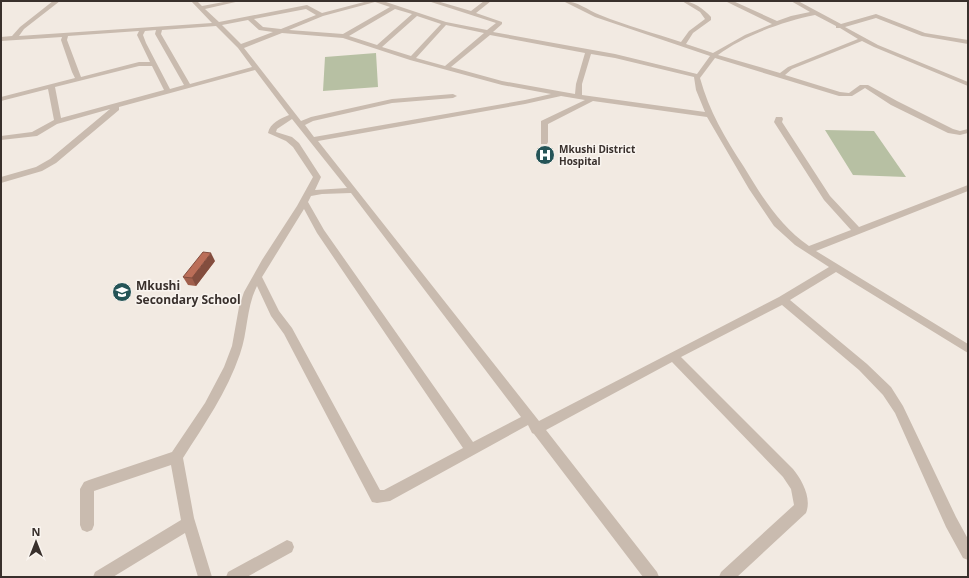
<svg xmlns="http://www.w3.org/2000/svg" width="969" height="578" font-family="'Open Sans',sans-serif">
	<rect width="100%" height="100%" fill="#f2eae2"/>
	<path fill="#b7c0a3" d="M376,53L378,87L323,91L325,57Z
		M825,130L874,131L906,177L853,175Z"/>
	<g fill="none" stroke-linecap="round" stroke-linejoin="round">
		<path fill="#c9bbaf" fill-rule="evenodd" d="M53,1H60L24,29L19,36L212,23L191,1H197L202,6L229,1H240L205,9L219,22L307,5L322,13L368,1H383L446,22L487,30L496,23L428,1H437L471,11L484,1H491L476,13L502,22V24L493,32L615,54L697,74L710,56L595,17L563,1C578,1 587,10 600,15C627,26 654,33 681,42L689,31L705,19L700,12L682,1C693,1 704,9 711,17V20L693,33L686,44L713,53L745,35L772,24L725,1H733L777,21L791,16L810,12L791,1H798L841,24L876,14L925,33L968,40V44L922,36L876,18L845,27L878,45L968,82V86L874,47L862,41L792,69L785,75L840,92L849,93L860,85H868L897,101L953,129L960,131L968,129V133L960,135L948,133L891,105L865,88L852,96H839L715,58L700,78C709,111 725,138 744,167C762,197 780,226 809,246L851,230L824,200L774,122L776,117H782L783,119L782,122L830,196L859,227L968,185V191L816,251L968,344V353L836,272L790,300L867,364L891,387L903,406L956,517L968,539V560L963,558L946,527L895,413L883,395L859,370L782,305L681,357L793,469C802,480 812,498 806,513L737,577H719L721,572L794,505L791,489L783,477L672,362L546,430L657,572L659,577H643L534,434L532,433L528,425L390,501L377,503L372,502L284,334L271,316L257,286C246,308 248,332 240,354C227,392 204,425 183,458L194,518L212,577H198L185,533L113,577H93L95,572L181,520L171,465L94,491V525L92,530L87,532L82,530L80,525V489L84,482L89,480L172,452L205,403L224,367L232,346L239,307L244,292L262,260L297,206L313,177L293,147L286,141L268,133C270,123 280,119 289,115L255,70L119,107V110L56,163L42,171L1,183V177L36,167L50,159L110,109L57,124L37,136L1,140V136L32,132L54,120L48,89L1,101V97L75,78L72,72L61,40L62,37L1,41V37L12,36L20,27ZM375,2L390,7L343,34L289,30L323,16ZM306,9L316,15L281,29L263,27L254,19ZM395,9L412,14L377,45L349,36ZM815,15L836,26V28H840L858,39L788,67L780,73L718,55C743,36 784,21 815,15ZM417,16L441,24L411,56L382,47ZM248,20L259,30L273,32L241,44L222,25ZM446,25L484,33L445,66L416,58ZM216,26L238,48L252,67L190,84L161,34L162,30ZM156,30L155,34L184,85L170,89L146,43L143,35L145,31ZM139,31L137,35L150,62H139L81,77L67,40L68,36ZM282,33L343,38L410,60L502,85L551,94L525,100L314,137L305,125L313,121L392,103L453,98L457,96L453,94L392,99L311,117L301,121L244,48ZM490,35L585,53L576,84L575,94L502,81L451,67ZM591,54L615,58L694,77L696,90L705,112L582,95V84ZM139,66H152L164,90L61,118L55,87ZM561,96L585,100L541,121V144H547L548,142V124L593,101L707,117L749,189L774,226L795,245L829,267L779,297L539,421L318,141L525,104ZM292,119L347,188L315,190L321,177L299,143L292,137L276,132L277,129ZM351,193L521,417L473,442L324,230L308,202L311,196L322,194ZM304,209L317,233L463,448L384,490H380L292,328L279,311L262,277Z
			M287,540L292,542L294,547L292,552L247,577H226L228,572Z"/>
	</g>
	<path fill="#a15f4c" d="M215,261L196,286L188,285L183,277Z"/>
	<path fill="#834d3e" d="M211,253L215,261L196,286L192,278Z"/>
	<path fill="#bb6e58" stroke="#834d3e" d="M203,252L211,253L192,278L183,277Z"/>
	<defs>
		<g id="hospital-disc" transform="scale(1)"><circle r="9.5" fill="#255457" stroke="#f9f4ef"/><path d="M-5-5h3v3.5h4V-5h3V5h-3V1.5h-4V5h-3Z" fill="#fff"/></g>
		<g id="school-disc" transform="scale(1)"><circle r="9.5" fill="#255457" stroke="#f9f4ef"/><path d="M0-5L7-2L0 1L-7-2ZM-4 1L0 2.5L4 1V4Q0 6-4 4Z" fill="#fff"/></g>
	</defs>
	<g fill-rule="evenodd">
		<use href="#hospital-disc" x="545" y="155"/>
		<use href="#school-disc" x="122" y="292"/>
	</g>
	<g text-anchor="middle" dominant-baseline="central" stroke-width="3" stroke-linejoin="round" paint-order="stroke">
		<g font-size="10" font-weight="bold" fill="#39302c" stroke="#f9f4ef" text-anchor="start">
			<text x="559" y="149">Mkushi District<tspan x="559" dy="12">Hospital</tspan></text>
		</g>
		<g font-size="12" font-weight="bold" fill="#39302c" stroke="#f9f4ef" text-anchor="start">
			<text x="136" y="285">Mkushi<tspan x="136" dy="14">Secondary School</tspan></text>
		</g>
	</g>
	<rect width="969" height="578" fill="none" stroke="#39302c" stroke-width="4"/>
	<g transform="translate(36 542)" stroke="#f9f4ef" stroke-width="3" paint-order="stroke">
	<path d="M0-3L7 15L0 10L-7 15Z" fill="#39302c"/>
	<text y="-6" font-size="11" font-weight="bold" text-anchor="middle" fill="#39302c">N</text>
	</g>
</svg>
